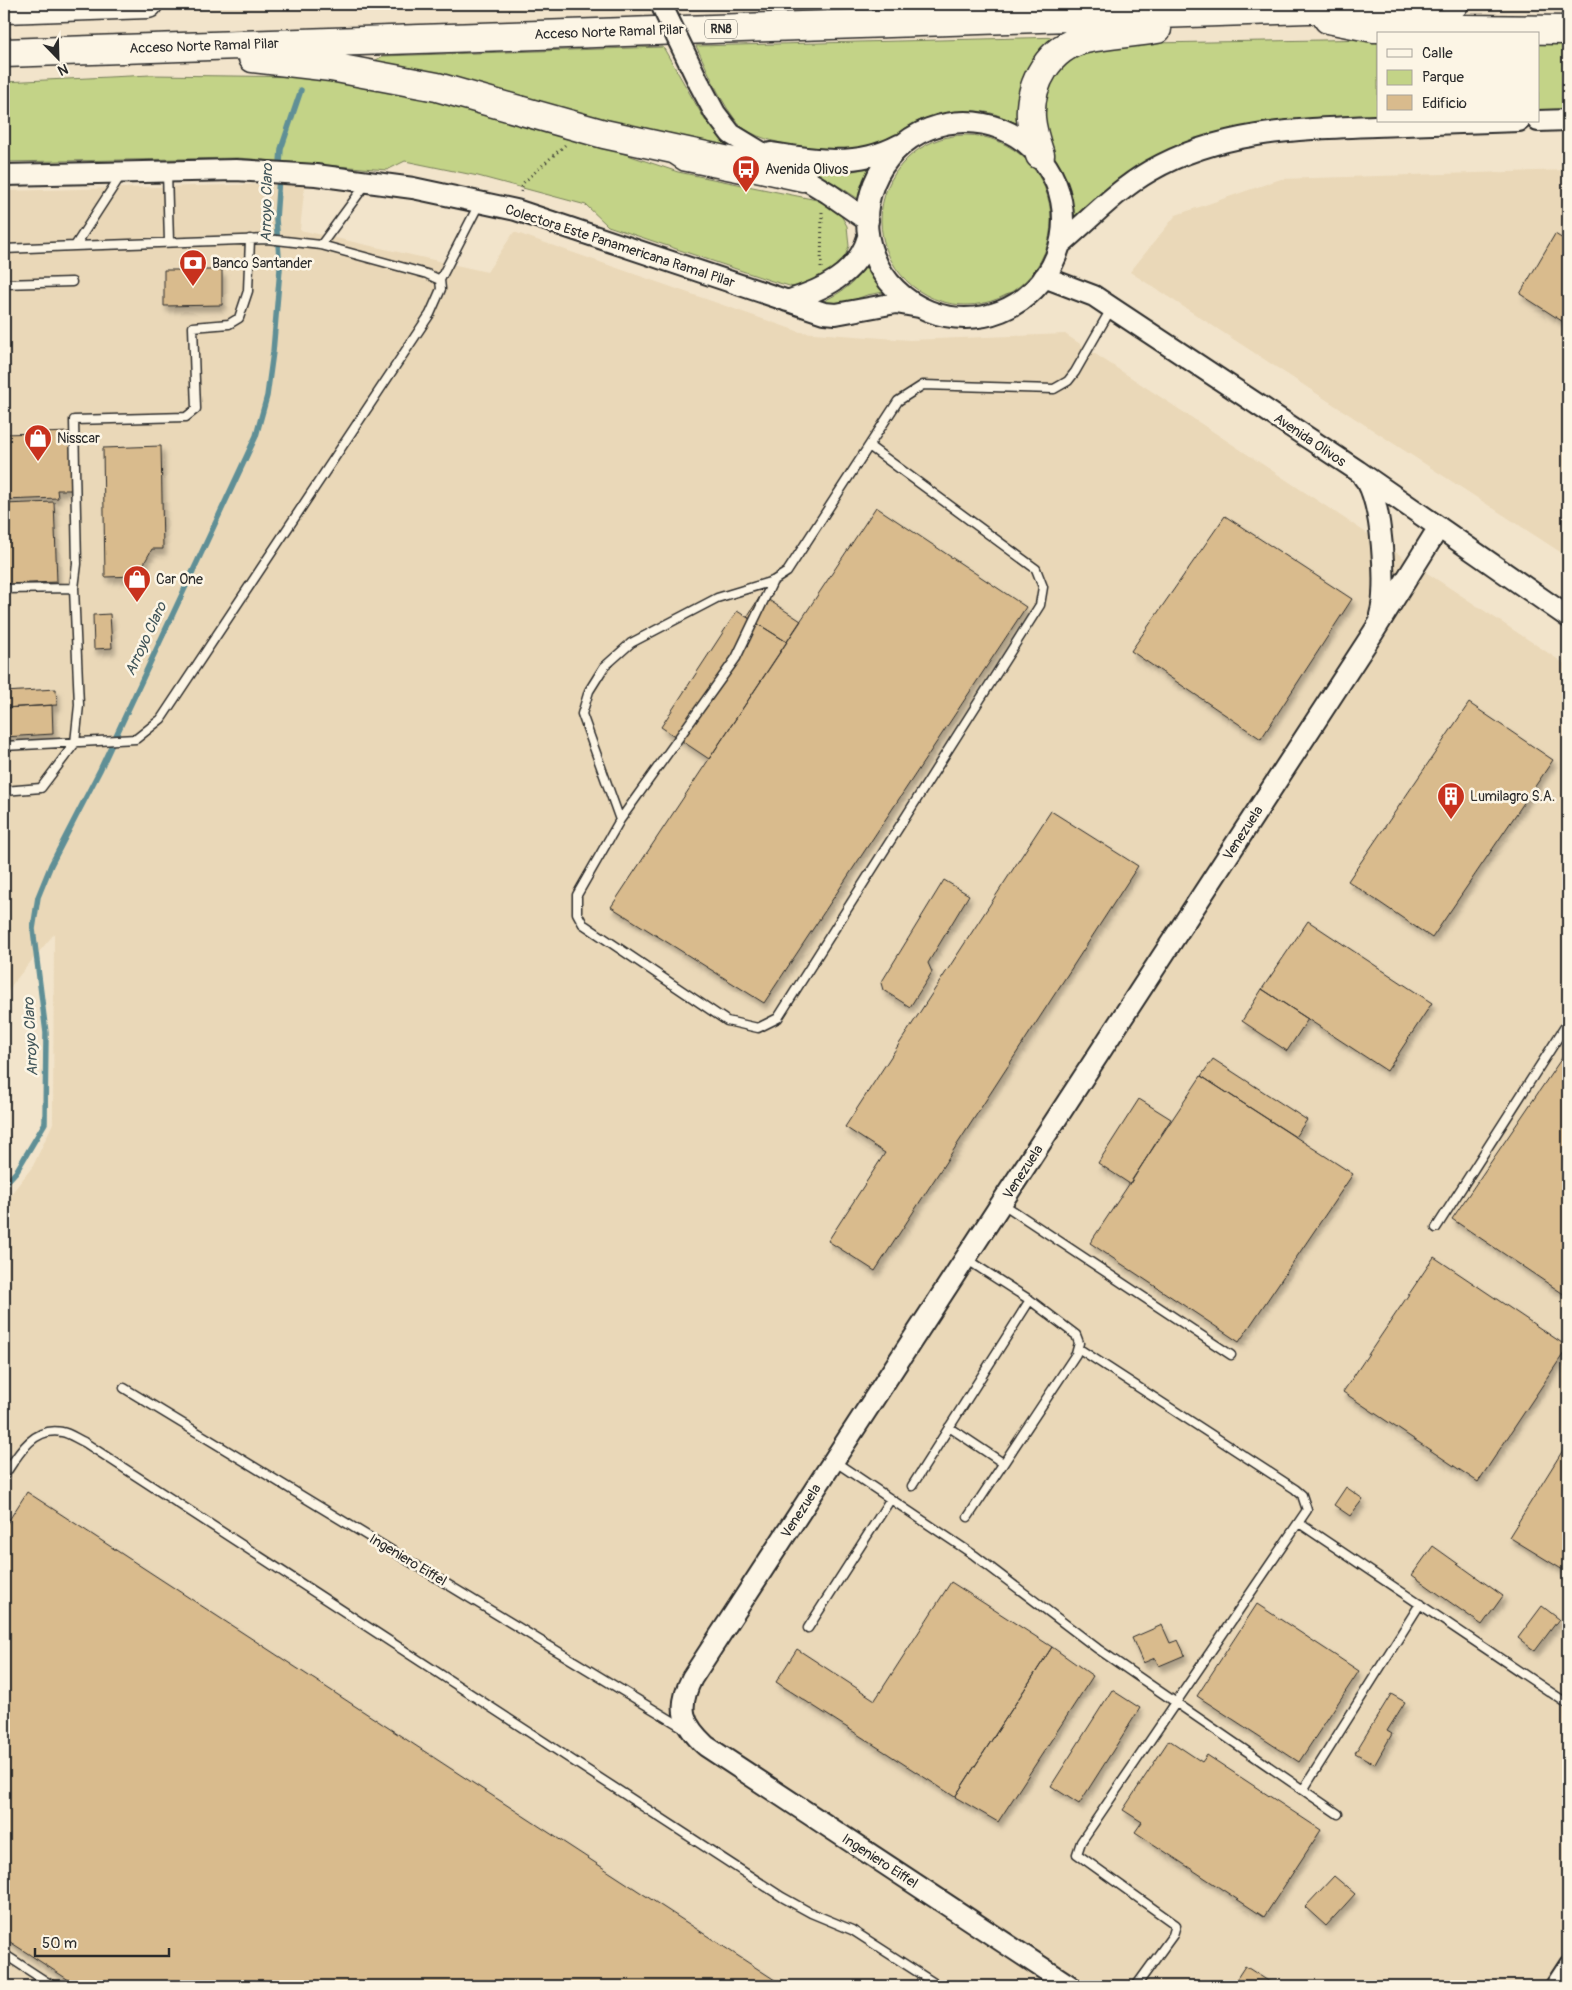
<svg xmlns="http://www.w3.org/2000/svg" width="1572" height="1990" font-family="Pangolin,sans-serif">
	<defs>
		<filter id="shadow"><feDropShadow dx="3" dy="5.5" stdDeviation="2.5" flood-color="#0004"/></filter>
	</defs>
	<rect width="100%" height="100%" fill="#f2e4cb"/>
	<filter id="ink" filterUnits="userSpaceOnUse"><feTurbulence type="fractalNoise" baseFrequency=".02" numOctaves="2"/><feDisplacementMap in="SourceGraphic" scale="10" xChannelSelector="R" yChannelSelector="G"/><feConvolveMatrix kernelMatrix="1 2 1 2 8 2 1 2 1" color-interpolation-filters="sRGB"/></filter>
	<g filter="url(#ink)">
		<path fill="#ead8b8" d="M1568,170V557L1130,272L1176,215L1281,179Z
			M305,183L300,230L487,272L514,232L800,332L910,340L1065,334L1568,666V1986H4V1203L33,1166L53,1123L54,934L14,982L4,998V191Z"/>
		<path fill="#c3d387" stroke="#777f59" d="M1568,35V112L1538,113V36Z
			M1063,37L1019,124C1010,121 1000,115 991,113C966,108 934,113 912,124C898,132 886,146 870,150C843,156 760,145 741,126C722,107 708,70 696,46Z
			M1378,39V118L1279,121L1229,129L1186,143L1076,222L1066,179L1039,129L1050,70L1098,44Z
			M663,47L705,120L743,159L371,63L383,56Z
			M151,75L312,77L391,87L601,146L678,172L822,201L839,212L847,226L849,246L842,264L811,286L793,287L772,281L608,226L586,205L478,176L405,161L387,170L238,158L4,162V82Z
			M881 220a85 85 0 1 1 170 0a85 85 0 1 1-170 0Z
			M802,168L846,172L871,168L860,200L842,188Z
			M867,265L884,292L867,295L843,304H818C830,298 842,292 852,283C858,278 859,268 867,265Z"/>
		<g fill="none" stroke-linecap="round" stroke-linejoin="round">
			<path stroke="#5f8f96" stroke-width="5.5" d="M4,1185L16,1172L45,1123L46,1033L33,929L38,897L51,865L100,770L256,436L267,396L273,352L280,269L276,219L281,149L301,90"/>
		</g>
		<path fill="#d9bb8d" stroke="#2b2b2b" filter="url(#shadow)" d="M1555,234L1568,242V325L1520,294Z
			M164,270H222V305L164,306Z
			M72,432L74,490H57L58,498L4,500V434Z
			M161,446L163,549H152L137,576L105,577L103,448Z
			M54,502L57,582L4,584V504Z
			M876,507L1026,607L764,1003L611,907Z
			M1225,516L1352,599L1261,739L1131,651Z
			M761,595L801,621L787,642L747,617Z
			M737,611L787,642L709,759L661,727Z
			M110,614L112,648L94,649L93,615Z
			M56,689L57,705L4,708V692Z
			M1469,703L1553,760L1432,938L1348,881Z
			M52,705L53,734L4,737V708Z
			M1051,811L1138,866L875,1271L828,1241L885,1153L845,1127Z
			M944,880L969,895L928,963L932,972L910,1007L883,990L881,983Z
			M1308,921L1432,1003L1387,1071L1262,989Z
			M1262,989L1308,1019L1287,1051L1242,1021Z
			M1568,1049V1297L1452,1219Z
			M1213,1059L1307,1120L1295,1137L1201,1076Z
			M1201,1076L1353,1174L1239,1342L1090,1243Z
			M1139,1099L1171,1119L1130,1184L1098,1163Z
			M1434,1257L1568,1347L1478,1482L1343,1392Z
			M1568,1442V1573L1509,1537Z
			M1346,1487L1363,1499L1350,1516L1334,1505Z
			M27,1492L784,1986H78L4,1938V1528Z
			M1433,1546L1503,1596L1482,1625L1412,1575Z
			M951,1582L1052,1647L955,1797L776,1682L797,1649L875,1700Z
			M1257,1604L1359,1671L1299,1762L1197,1696Z
			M1542,1606L1559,1619L1535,1651L1518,1638Z
			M1162,1625L1170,1643L1178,1640L1185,1655L1159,1666L1155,1658L1143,1663L1132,1638Z
			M1052,1647L1093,1676L998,1822L955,1797Z
			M1112,1690L1140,1708L1079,1804L1051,1786Z
			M1391,1694L1405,1702L1387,1731L1392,1734L1375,1764L1355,1753Z
			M1169,1740L1202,1762L1207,1755L1321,1830L1264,1917L1135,1832L1142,1822L1123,1810Z
			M1334,1876L1355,1894L1326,1926L1305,1907Z
			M1245,1966L1276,1986H1232Z"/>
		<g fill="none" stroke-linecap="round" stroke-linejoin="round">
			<g stroke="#2b2b2b" stroke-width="11">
				<path id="service" d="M673,160L682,166L742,178
					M167,172L169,242
					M321,245L366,184
					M4,249L75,246L121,175
					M440,280L479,204
					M4,284L72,282
					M869,446L1036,569L1043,587L1040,605L778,1018L758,1028L727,1021L583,924L577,913V895L620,820L582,714L589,691L604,667L631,643L717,598L773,581L787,572L898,401L923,385L1054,389L1068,381L1075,372L1111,309
					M4,589L74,588
					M4,746L136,739L161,719L430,314L441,289L440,280L427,274L321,245L267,239L75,246
					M4,791L41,788L75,743L79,705L74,588L77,564L74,420L186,417L196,409L193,327L229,324L239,318L248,291L250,239
					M620,820L736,658L773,581
					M1003,1204L1231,1355
					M1436,1228L1568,1022
					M1078,1348L1295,1489L1302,1495L1307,1510L1081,1842L1077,1854L1176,1925L1173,1935L1136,1986
					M124,1388L684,1728
					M949,1427L1003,1463
					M834,1461L974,1555L1098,1649L1338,1814
					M4,1476C17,1456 33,1426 62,1432C69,1433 77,1439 84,1442L782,1897L811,1913L852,1930L939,1986
					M912,1486L1030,1300L966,1259
					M968,1517L1076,1354L1079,1343L1076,1335L1030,1300
					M1299,1523L1568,1704
					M808,1628L890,1500
					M1303,1790L1420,1604
					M4,1954L53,1986"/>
			</g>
			<g stroke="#2b2b2b" stroke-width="19">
				<path id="minor" d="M1553,1986L1568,1963"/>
			</g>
			<g stroke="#2b2b2b" stroke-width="24">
				<path id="tertiary" d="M699,83L715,113L731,134L828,193L868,221
					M1538,121L1568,120
					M867 220a98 98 0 1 1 196 0a98 98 0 1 1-196 0Z
					M771,153C815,160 858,167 899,145
					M4,175L236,170L316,175L413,188L516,210L824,313L836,314L896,303L919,307
					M1062,243C1091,218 1117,190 1150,171C1219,131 1297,129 1375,126C1423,124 1471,123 1519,121
					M1044,277L1094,296L1112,308L1358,471L1568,617
					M787,301C822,290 857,275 868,237
					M1364,478C1382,496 1388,591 1380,615
					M1070,1986L706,1746C682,1724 677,1708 692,1678L1373,633L1439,527"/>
			</g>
			<g stroke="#2b2b2b" stroke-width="31">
				<path id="motorway" d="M4,9L148,4
					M1328,19L1374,28L1568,30
					M4,53L1454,4
					M253,58L331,67L437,87L604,134L803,177
					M1040,155C1036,143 1032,130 1031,118C1029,84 1049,47 1085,39C1108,34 1133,33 1157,29"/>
			</g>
			<path stroke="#2b2b2b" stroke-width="3" stroke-dasharray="1 4" stroke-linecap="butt" d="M521,192L523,183L565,145
				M821,268L822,212"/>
			<use href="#service" stroke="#fcf5e5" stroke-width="8"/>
			<use href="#minor" stroke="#fcf5e5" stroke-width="15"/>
			<use href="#tertiary" stroke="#fcf5e5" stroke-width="20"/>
			<use href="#motorway" stroke="#fcf5e5" stroke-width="28"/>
			<g stroke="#2b2b2b" stroke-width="24" stroke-linecap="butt">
				<path id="tertiary-bridge" d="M661,4L699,83"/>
			</g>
			<use href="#tertiary-bridge" stroke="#fcf5e5" stroke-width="20"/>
		</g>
	</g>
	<defs>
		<g id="bus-pin" transform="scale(1.4375)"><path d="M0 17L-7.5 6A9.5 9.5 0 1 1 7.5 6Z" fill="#c8321e" stroke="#fcf5e5"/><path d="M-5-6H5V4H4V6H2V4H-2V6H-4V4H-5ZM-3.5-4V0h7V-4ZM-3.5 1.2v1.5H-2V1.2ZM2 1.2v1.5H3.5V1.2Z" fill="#fff"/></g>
		<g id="bank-pin" transform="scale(1.4375)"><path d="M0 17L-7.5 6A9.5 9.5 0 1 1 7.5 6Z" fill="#c8321e" stroke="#fcf5e5"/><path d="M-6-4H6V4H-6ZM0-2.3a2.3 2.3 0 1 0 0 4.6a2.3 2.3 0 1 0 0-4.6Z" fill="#fff"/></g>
		<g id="shop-pin" transform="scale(1.4375)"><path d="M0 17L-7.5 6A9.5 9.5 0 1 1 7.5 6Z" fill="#c8321e" stroke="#fcf5e5"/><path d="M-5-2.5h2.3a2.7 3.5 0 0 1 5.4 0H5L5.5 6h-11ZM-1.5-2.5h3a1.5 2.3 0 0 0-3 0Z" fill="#fff"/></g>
		<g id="building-pin" transform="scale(1.4375)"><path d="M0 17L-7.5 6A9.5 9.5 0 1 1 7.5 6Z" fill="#c8321e" stroke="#fcf5e5"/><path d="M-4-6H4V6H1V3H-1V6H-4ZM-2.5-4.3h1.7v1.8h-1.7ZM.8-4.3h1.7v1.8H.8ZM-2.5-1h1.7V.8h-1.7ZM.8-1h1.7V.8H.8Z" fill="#fff"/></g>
	</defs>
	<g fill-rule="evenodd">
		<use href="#bus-pin" x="746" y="169"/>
		<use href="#bank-pin" x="193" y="263"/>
		<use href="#shop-pin" x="38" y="438"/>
		<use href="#shop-pin" x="137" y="579"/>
		<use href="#building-pin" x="1451" y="796"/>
	</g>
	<g text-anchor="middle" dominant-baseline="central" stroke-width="5" stroke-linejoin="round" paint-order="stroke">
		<rect fill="#fcf5e5" stroke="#6a6863" stroke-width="1" x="705" y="19.5" width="32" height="19" rx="4"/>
		<g font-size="12" font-weight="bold" fill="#2b2b2b">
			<text x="721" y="29">RN8</text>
		</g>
		<g font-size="14" fill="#2b2b2b" stroke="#fcf5e5">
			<text transform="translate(609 32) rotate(-2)">Acceso Norte Ramal Pilar</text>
			<text transform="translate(204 46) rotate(-2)">Acceso Norte Ramal Pilar</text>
			<text transform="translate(620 246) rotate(18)">Colectora Este Panamericana Ramal Pilar</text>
			<text transform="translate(1310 440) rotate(34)">Avenida Olivos</text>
			<text transform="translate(1243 833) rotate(-57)">Venezuela</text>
			<text transform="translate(1023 1172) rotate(-57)">Venezuela</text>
			<text transform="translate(801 1511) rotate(-57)">Venezuela</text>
			<text transform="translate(408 1560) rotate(31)">Ingeniero Eiffel</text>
			<text transform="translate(880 1861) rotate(33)">Ingeniero Eiffel</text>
		</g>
		<g font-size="14" fill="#2b2b2b" stroke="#fcf5e5" text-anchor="start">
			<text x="765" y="169">Avenida Olivos</text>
			<text x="212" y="263">Banco Santander</text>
			<text x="57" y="438">Nisscar</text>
			<text x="156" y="579">Car One</text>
			<text x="1470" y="796">Lumilagro S.A.</text>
		</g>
		<g font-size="15" font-style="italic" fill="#405458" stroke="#fcf5e5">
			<text transform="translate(267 203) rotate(-89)">Arroyo Claro</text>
			<text transform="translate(146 639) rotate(-65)">Arroyo Claro</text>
			<text transform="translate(31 1037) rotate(-93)">Arroyo Claro</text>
		</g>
	</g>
	<rect width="1572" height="1990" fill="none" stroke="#fcf5e5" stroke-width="20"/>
	<rect x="10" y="10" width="1552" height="1970" fill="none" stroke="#2b2b2b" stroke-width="2" filter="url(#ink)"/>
	<rect x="1377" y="32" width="162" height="90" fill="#fcf5e5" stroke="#a8a49b"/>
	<rect x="1387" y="49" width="25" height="8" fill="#fcf5e5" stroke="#a8a49b"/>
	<text x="1422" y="58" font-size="15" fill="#2b2b2b">Calle</text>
	<rect x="1387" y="70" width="25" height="15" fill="#c3d387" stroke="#a8a49b"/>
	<text x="1422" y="82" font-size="15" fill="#2b2b2b">Parque</text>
	<rect x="1387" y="95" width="25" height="15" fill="#d9bb8d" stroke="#a8a49b"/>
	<text x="1422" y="108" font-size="15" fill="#2b2b2b">Edificio</text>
	<g transform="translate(58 58) rotate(157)" stroke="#fcf5e5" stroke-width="4" paint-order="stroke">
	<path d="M0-4L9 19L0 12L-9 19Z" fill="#2b2b2b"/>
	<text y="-8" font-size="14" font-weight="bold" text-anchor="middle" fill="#2b2b2b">N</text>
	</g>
	<path d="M35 1948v8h134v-8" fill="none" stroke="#2b2b2b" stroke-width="2.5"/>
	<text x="42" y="1948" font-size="15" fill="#2b2b2b" stroke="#fcf5e5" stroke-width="4" paint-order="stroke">50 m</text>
</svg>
